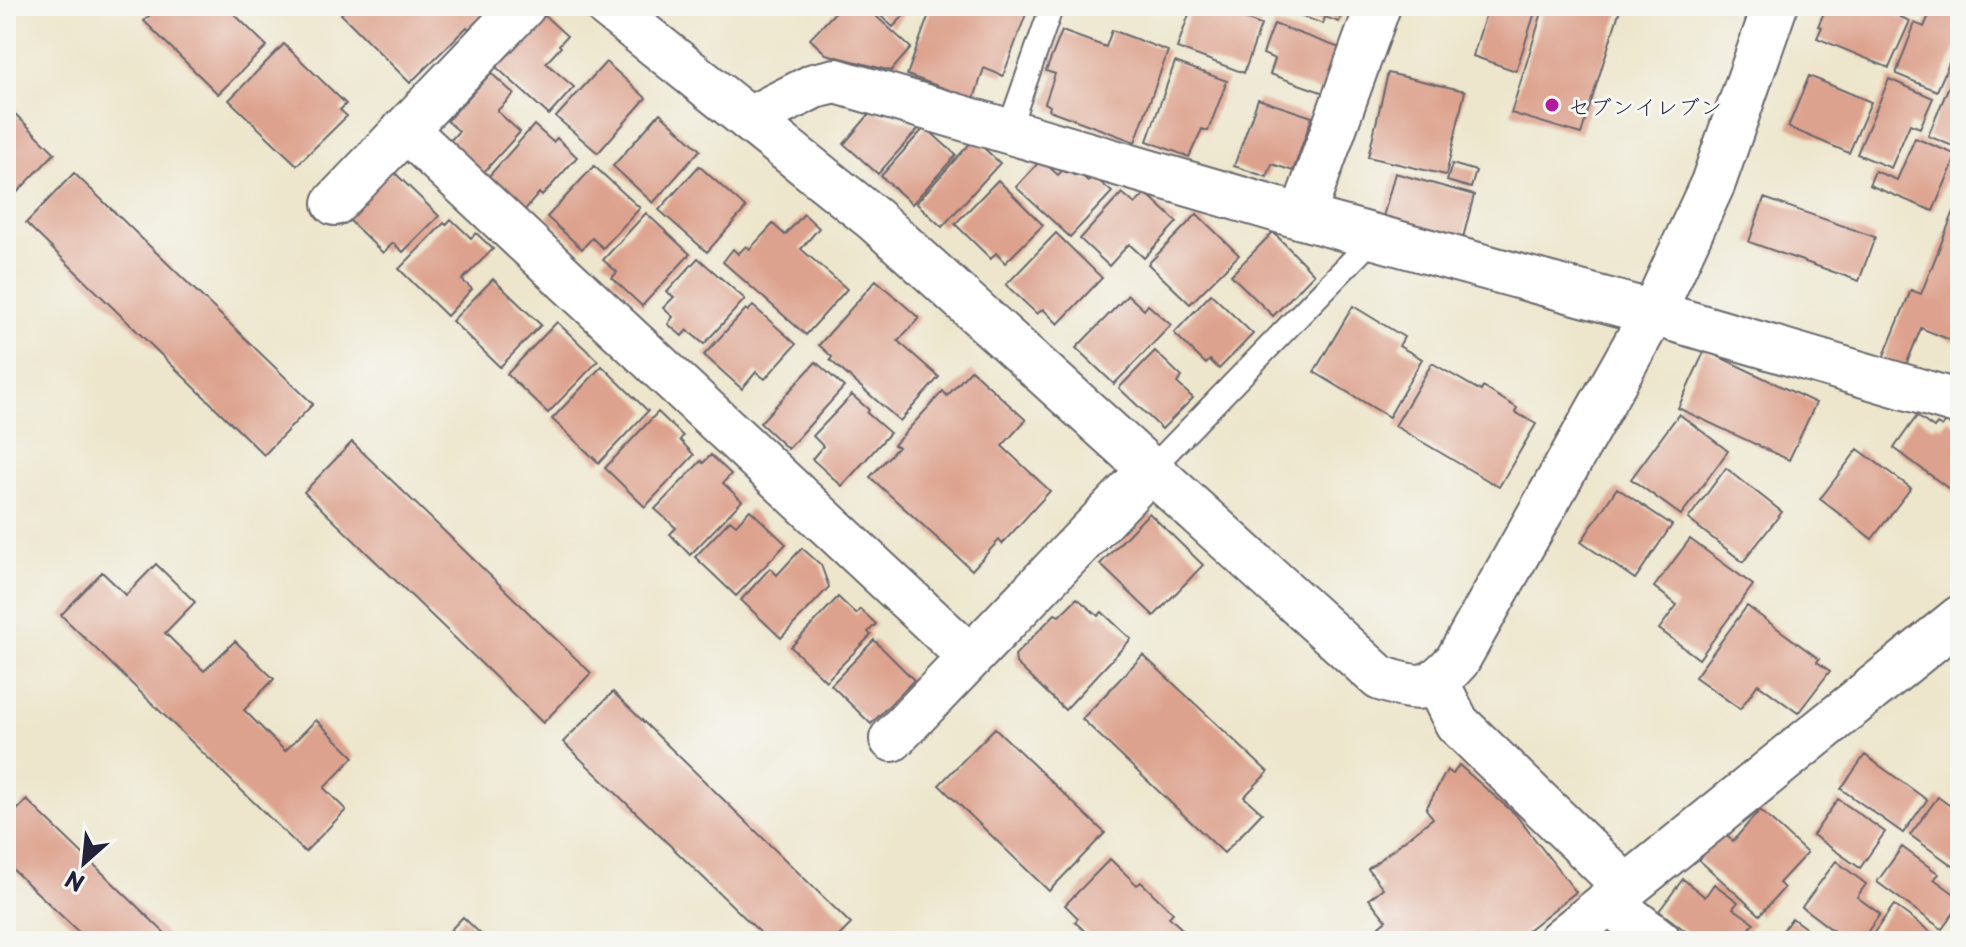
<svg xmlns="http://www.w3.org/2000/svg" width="1966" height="947" font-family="'Playpen Sans','Klee One',sans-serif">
	<rect width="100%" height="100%" fill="#f6f6f2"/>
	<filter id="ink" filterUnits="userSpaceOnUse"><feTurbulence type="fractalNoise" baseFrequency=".0125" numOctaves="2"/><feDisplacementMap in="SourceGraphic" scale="16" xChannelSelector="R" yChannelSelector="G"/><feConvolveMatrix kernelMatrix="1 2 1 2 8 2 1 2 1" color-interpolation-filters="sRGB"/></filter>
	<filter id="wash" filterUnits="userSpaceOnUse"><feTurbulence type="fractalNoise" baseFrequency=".006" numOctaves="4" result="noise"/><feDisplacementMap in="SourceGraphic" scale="32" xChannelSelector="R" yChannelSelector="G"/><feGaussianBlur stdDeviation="1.8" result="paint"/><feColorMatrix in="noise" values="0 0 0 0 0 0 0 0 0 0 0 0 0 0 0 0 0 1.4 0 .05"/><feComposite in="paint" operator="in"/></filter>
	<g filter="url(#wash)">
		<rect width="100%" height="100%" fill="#ede6cc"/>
		<g id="blocks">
			<path fill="#dda28d" d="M159,6H226L267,46L218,94L144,21Z
				M349,6H480L486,12L469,29L467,27L410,83L341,14Z
				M841,6H865L911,48L891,71L826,54L810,39Z
				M870,6H913L893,27Z
				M932,6H1029L1003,76L984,68L974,99L907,75Z
				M1192,6H1210L1261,25L1244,73L1177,48Z
				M1275,6H1345L1339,22L1325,17L1323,24Z
				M1537,6L1516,71L1473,56L1486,13L1467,6Z
				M1544,6H1621L1581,134L1511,113Z
				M1827,6H1876L1910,21L1889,68L1817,38L1822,27L1818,26Z
				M1933,6L1960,17V38L1937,91L1896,74L1915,23L1924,27Z
				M544,15L567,36L559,45L561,47L546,63L574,87L549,115L495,66L534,22L537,24Z
				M1274,24L1340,48L1324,93L1270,74L1275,59L1263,54Z
				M1112,30L1168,51L1135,142L1049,110L1050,106L1045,103L1055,74L1046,71L1062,31L1106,47Z
				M284,44L346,104L340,110L347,116L297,165L229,100Z
				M606,62L646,98L598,153L556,117Z
				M1175,62L1227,81L1208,131L1202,129L1189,157L1147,141Z
				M1956,69L1960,70V149L1928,136Z
				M491,73L514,94L497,111L520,132L483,173L449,142L459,131L447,121Z
				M1388,73L1465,91L1446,175L1368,157Z
				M1809,76L1871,102L1849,153L1788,127Z
				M1889,79L1933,98L1920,128L1910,124L1891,168L1857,154Z
				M1258,99L1312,117L1293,171L1272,164L1267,177L1234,166Z
				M6,105L55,153L6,204Z
				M872,111L921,126L878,174L844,144Z
				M660,113L700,150L653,203L613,166Z
				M534,125L553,142L557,138L577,157L542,196L539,193L524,211L489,176Z
				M925,127L956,155L912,204L881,176Z
				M1915,138L1957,155L1933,211L1869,185L1875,171L1897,180Z
				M974,139L1000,163L942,227L916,203Z
				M1041,160L1058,175L1065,168L1074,175L1077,171L1088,181L1093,176L1112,192L1070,237L1016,187Z
				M1452,164L1476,171L1471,188L1447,181Z
				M594,166L640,208L603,248L592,238L582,249L547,217Z
				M699,166L746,208L707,252L659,210Z
				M392,170L439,216L403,252L393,243L383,253L346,217Z
				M74,173L313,404L264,455L26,223Z
				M1395,173L1474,195L1463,238L1383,217Z
				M998,180L1043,225L1005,263L996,253L991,259L955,224Z
				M1122,193L1135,204L1146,193L1177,222L1144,258L1129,244L1109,266L1080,239Z
				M1960,196V344L1921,328L1906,365L1883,358L1911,290L1921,294Z
				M1764,198L1875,237L1859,281L1749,242Z
				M646,213L690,254L642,306L612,278L617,272L603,260Z
				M804,214L819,228L801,249L847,289L806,335L723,262L733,249L738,254L746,246L750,249L773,224L785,235Z
				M1197,214L1239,255L1190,304L1148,264Z
				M451,219L471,238L476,233L493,249L462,280L472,289L447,316L399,269L444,223L446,225Z
				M1273,232L1314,274L1273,316L1231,275Z
				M1056,233L1102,278L1058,324L1043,309L1037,314L1006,285Z
				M698,258L745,299L704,344L687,330L682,336L668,324L673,317L663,308L674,297L667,292Z
				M493,279L541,325L500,367L452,321Z
				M876,280L919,318L898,341L939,377L900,421L830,360L832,357L819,345Z
				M1211,294L1253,334L1219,369L1210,360L1206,364L1174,333Z
				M1128,295L1144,310L1148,305L1171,325L1114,384L1076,348Z
				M753,306L796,344L765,379L756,372L742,389L704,355L746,309L748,311Z
				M1353,306L1404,337L1399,346L1422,359L1389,417L1314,372Z
				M557,322L598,361L548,413L507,374Z
				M1705,350L1816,403L1789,460L1678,408Z
				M1155,351L1182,377L1177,383L1193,398L1162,429L1119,388Z
				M816,362L844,387L788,449L760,423Z
				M1432,363L1481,391L1483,387L1517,408L1515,412L1536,424L1499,487L1395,426Z
				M602,366L648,411L599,463L552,419Z
				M971,370L1026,420L1002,446L1050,491L1002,544L999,540L972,570L870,477L898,447L894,445L943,391L947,396Z
				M852,395L869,410L867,413L890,433L842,486L812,459L823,446L813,436Z
				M658,412L683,436L680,440L694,455L645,507L605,468Z
				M1679,414L1728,451L1681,515L1631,479Z
				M1917,416L1934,428L1937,424L1942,427L1948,419L1960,428V497L1894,448Z
				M352,442L591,673L543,723L304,492Z
				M1858,449L1911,488L1872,539L1820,499Z
				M711,455L731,474L723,483L742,501L690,555L670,534L676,528L655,509L701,461L703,463Z
				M1726,468L1782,512L1743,562L1688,519Z
				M1617,488L1672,525L1635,579L1581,542Z
				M750,510L786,544L736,596L695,557L730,520L736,525Z
				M1149,513L1203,565L1154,616L1100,564Z
				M1690,539L1753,585L1699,659L1659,629L1677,605L1654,587Z
				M802,548L821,565L829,587L781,638L741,600L770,568L777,575Z
				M156,564L195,602L165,633L204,671L235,641L274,679L244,710L285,751L316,720L354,757L324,788L346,810L305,852L61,615L102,572L126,595Z
				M838,597L856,614L860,609L876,624L868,632L871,635L826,681L791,647Z
				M1077,598L1098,616L1102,612L1131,639L1065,710L1016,663L1015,655L1055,614L1059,616Z
				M1747,606L1819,659L1817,662L1830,671L1798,713L1758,684L1740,709L1695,677Z
				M874,640L914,680L871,724L831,685Z
				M1143,655L1268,772L1244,797L1262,813L1224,853L1082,719Z
				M613,692L851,924L834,941H769L563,742Z
				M995,728L1105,833L1049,891L939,785Z
				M1865,755L1927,800L1903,833L1841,789Z
				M1459,765L1515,814L1576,892L1514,941H1391L1379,926L1386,920L1369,899L1383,888L1368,869L1433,818L1426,809L1447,770L1453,774Z
				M1938,797L1960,813V871L1910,835Z
				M1838,799L1885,832L1860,868L1813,835Z
				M27,800L173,941H88L6,863V821Z
				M1760,810L1807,853L1779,883L1784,888L1760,915L1699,860L1724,832L1733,841Z
				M1902,847L1939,874L1934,879L1960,898V904L1942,929L1877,882Z
				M1110,859L1137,885L1141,882L1173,913L1169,917L1192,938L1195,935L1202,941H1101L1097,937L1094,940L1075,922L1078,918L1065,905Z
				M1836,861L1866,884L1857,897L1880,914L1861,941H1847L1802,907Z
				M1683,879L1705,897L1714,884L1738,902L1733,908L1754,923L1740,941H1699L1659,911Z
				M1894,905L1943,941H1868Z
				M463,917L488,941H440Z
				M1792,918L1823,941H1775Z"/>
		</g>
	</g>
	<g filter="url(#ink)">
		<use href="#blocks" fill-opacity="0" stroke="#69676e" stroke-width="2"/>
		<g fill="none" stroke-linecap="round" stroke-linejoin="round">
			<g stroke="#69676e" stroke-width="26">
				<path id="lane" d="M1008,131L1052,6
					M1150,470L1375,237"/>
			</g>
			<g stroke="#69676e" stroke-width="48">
				<path id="street" d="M749,119L814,86L836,81L1302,217L1653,313L1960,403
					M405,129L970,657
					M335,203L523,6
					M1302,217L1378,6
					M1437,683L1457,723L1627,888
					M892,739L1150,470
					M1608,901L1659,941
					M1560,941L1960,618"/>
			</g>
			<g stroke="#69676e" stroke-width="48">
				<path id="secondary" d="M607,6L874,219L1380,678C1420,691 1428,693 1457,661L1653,313L1713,183L1775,6"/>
			</g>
			<use href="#lane" stroke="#fff" stroke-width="22"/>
			<use href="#street" stroke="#fff" stroke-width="44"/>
			<use href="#secondary" stroke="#fff" stroke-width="44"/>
		</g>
	</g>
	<circle fill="#b5179e" stroke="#f6f6f2" stroke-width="3" cx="1552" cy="105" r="8"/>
	<g text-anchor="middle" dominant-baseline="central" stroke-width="6" stroke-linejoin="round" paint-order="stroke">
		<g font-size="22" fill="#22223b" stroke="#f6f6f2" text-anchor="start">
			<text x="1568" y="105">セブンイレブン</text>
		</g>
	</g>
	<rect width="1966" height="947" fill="none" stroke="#f6f6f2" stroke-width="32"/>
	<g transform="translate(84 863) rotate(207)" stroke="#f6f6f2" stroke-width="6" paint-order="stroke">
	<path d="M0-6L14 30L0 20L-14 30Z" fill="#22223b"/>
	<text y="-12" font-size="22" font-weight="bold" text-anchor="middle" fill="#22223b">N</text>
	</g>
</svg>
